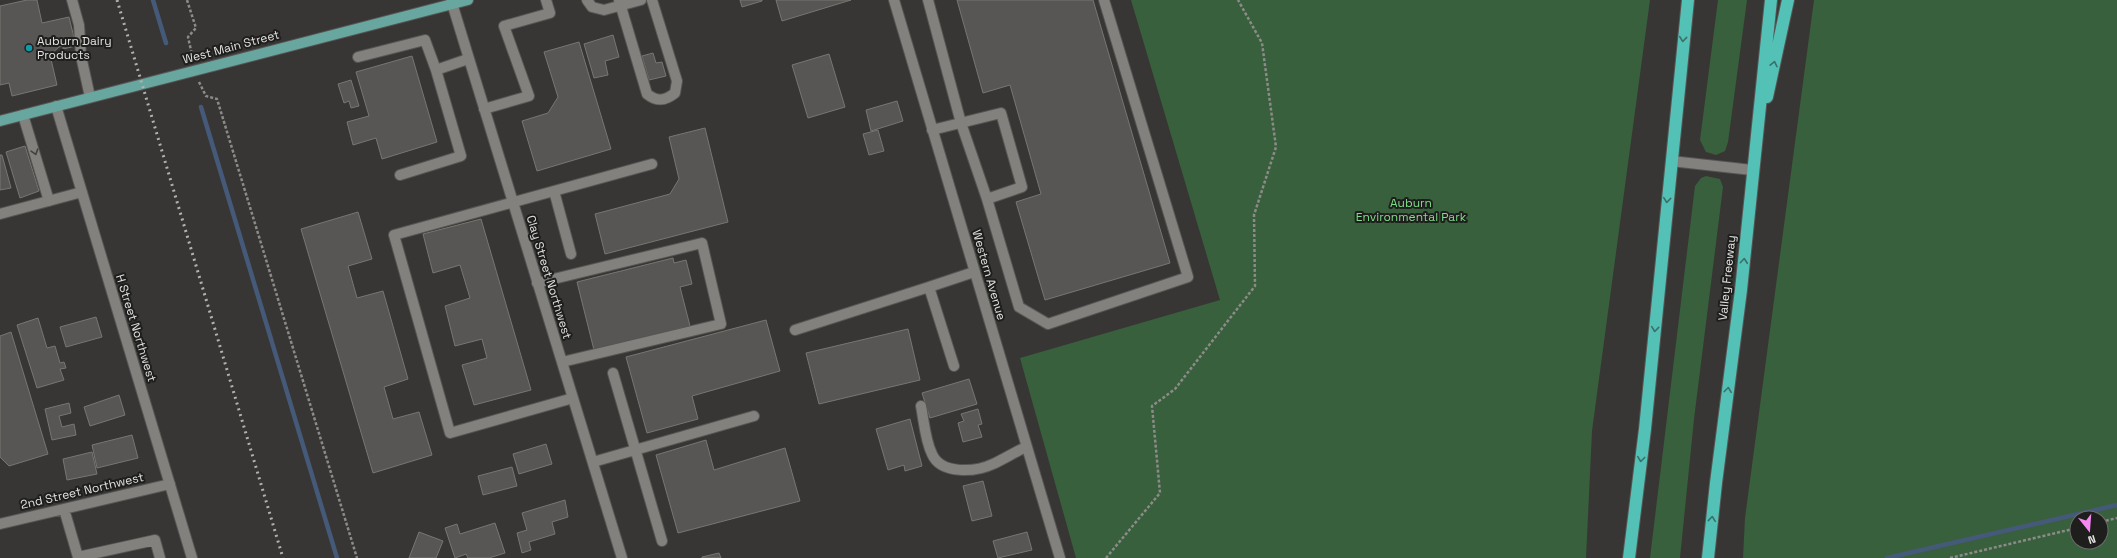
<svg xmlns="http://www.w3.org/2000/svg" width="2117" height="558" font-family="'Space Grotesk',sans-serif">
	<rect width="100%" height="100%" fill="#373634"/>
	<path fill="#38603c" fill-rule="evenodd" d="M1131,0H1650L1592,431L1586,558H1076L1020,358L1220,300Z
		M1718,0H1747L1728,142L1725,151L1716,155L1706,152L1700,140Z
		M1814,0H2117V558H1743L1745,518ZM2077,518H2101V542H2077Z
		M1706,176L1720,179L1723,187L1694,419L1680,558H1650L1695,186L1701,178Z"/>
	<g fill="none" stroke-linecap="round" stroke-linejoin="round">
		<path stroke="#455979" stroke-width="4.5" d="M153,0L166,43
			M201,107L337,558
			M1887,558L2117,505"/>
	</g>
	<path fill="#585654" stroke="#777673" d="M27,0H37L42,23L69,17L76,46L63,49V46L59,47L50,55L57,85L12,96L9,83L0,85V6Z
		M740,0H762V1L742,7Z
		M776,0H851L782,21Z
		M957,0H1093L1170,263L1045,300L1016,202L1041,194L1010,85L983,93Z
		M613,35L619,57L605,61L608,75L594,78L584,44Z
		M579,42L611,149L537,171L522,121L548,113L558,97L544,52Z
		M653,53L656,63L662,62L666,76L649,80L642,56Z
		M829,54L845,107L808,118L792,65Z
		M412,56L437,142L382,159L376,138L353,145L347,122L369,116L356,72Z
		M351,80L359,106L351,108L349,101L344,103L338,84Z
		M897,101L903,121L871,131L866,110Z
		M705,128L728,222L605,254L595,214L670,194L679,179L669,137Z
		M878,130L884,151L869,155L863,134Z
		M25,146L39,191L20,198L6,152Z
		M0,155H2L11,188L0,190Z
		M358,212L372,259L348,266L357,298L383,291L408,379L384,387L393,419L419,412L432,455L373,473L301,229Z
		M481,219L531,390L474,405L462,365L487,358L482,339L455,346L445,306L470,298L460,265L433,273L423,234Z
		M673,258L674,263L686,260L692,284L680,287L690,326L594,350L577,282Z
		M96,317L102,337L66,347L60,327Z
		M38,318L47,348L55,346L60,363L64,362L66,368L60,369L64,380L37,388L17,325Z
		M766,320L780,371L692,396L698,419L647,433L626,357Z
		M908,329L920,380L819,404L806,353Z
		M11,332L48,454L9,466L0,457V336Z
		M969,379L977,404L930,418L922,393Z
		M119,395L125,415L90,426L84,407Z
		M69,403L71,413L59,416L62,427L74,424L76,435L52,440L45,409Z
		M978,409L982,424L978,425L982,437L963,442L958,423L964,421L961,414Z
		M910,419L922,466L905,471L904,465L888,470L876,429Z
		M132,435L138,458L97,468L92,445Z
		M706,440L714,470L785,448L800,501L678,533L656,455Z
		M546,444L552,464L519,474L513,454Z
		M92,452L97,474L67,480L63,459Z
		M512,467L517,486L483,495L478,476Z
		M983,481L992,516L972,521L963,486Z
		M565,500L568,517L552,522L555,534L529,542L531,550L522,553L517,533L527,530L522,513Z
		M495,523L505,553L489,558H468L466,554L455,558L445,528L457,524L460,534Z
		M419,532L443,541L436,558H409Z
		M1027,532L1032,550L998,558L993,541Z
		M719,553L721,558H702V557Z"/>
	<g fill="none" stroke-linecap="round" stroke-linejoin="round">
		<g stroke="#565553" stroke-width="12">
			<path id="minor" d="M72,0L79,25L81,56L90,97
				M451,0L622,558
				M587,0L592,7L604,10L641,0
				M619,0L647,94C657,102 665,101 675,93L677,81L652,0
				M894,0L1060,558
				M928,0L961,123L987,199
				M358,57L425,40L436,70
				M56,106L192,558
				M484,109L529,96L504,26L550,13L546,0
				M23,115L49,201
				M932,130L1001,113L1022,187L987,199L1019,307L1048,324L1188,277L1104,0
				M1671,161L1752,170
				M400,175L461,156L436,70L468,59
				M554,191L571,254
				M0,214L82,192
				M537,283L702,243L721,324L562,362
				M795,330L929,287
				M954,366L929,287L974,272
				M613,373L662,541
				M573,398L450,433L394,235L652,164
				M921,406C924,421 925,440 932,454C941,475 976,472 993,464C1004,459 1015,452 1026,447
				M593,462L754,416
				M64,509L78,557L155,540L160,558
				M0,524L170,484"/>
		</g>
		<g stroke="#565553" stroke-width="12">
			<path id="major" d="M0,121L468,0"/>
		</g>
		<g stroke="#565553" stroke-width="14">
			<path id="highway" d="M1767,97L1788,0
				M1629,558L1645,429L1688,0
				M1708,558L1716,483L1741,290L1771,0"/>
		</g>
		<path stroke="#8c8b89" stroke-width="2.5" stroke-dasharray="3 2" stroke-linecap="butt" d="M187,0L196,28L188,37L193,59
			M199,82L206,96L217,99L357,558
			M2101,522L2117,518
			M1106,558L1160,493L1152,406L1175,389L1255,286L1254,215L1276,147L1262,43L1238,0
			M1950,558L2077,528"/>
		<use href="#minor" stroke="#83817e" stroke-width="10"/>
		<use href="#major" stroke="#67a7a0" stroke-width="10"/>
		<use href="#highway" stroke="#54c1b6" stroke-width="12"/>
		<path stroke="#b2b1af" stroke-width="3" stroke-dasharray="2 4" stroke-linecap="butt" d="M117,0L283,558"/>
	</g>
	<defs><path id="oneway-chevron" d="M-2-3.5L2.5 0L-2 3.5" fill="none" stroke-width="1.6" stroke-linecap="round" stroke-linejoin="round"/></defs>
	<g stroke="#39706a">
		<use href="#oneway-chevron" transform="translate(1683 39) rotate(96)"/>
		<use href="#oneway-chevron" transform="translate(1774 64) rotate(-78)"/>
		<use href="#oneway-chevron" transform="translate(1667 200) rotate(96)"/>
		<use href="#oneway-chevron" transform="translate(1744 261) rotate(-85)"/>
		<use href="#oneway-chevron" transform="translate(1655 329) rotate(96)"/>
		<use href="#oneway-chevron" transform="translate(1728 390) rotate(-83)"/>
		<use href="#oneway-chevron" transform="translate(1641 459) rotate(97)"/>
		<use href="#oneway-chevron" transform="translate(1712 519) rotate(-84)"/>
	</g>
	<use stroke="#41413f" href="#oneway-chevron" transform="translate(35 152) rotate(73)"/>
	<circle fill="#0f9aa8" stroke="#1e1e1d" stroke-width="1.5" cx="29" cy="48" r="4"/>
	<g text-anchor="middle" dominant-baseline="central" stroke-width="4" stroke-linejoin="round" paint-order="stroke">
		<g font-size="12" fill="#e3e2e1" stroke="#1e1e1d" text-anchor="start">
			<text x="37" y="41">Auburn Dairy<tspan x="37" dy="14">Products</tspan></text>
		</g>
		<g font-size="12" fill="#e3e2e1" stroke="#1e1e1d">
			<text transform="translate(231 47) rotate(-15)">West Main Street</text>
			<text transform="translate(989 275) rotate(74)">Western Avenue</text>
			<text transform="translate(549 277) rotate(73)">Clay Street Northwest</text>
			<text transform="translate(1727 278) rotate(-84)">Valley Freeway</text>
			<text transform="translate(136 328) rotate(73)">H Street Northwest</text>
			<text transform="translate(82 491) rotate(-13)">2nd Street Northwest</text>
		</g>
		<g font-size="12" fill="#7fde8a" stroke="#1e1e1d">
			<text x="1411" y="203">Auburn<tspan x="1411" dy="14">Environmental Park</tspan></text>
		</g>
	</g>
	<g transform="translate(2089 530) rotate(163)"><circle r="19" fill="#1e1e1d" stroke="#6d6c6b"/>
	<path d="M0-3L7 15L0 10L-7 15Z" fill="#f489f0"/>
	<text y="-6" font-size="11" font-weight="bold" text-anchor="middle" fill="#e3e2e1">N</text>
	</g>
</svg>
